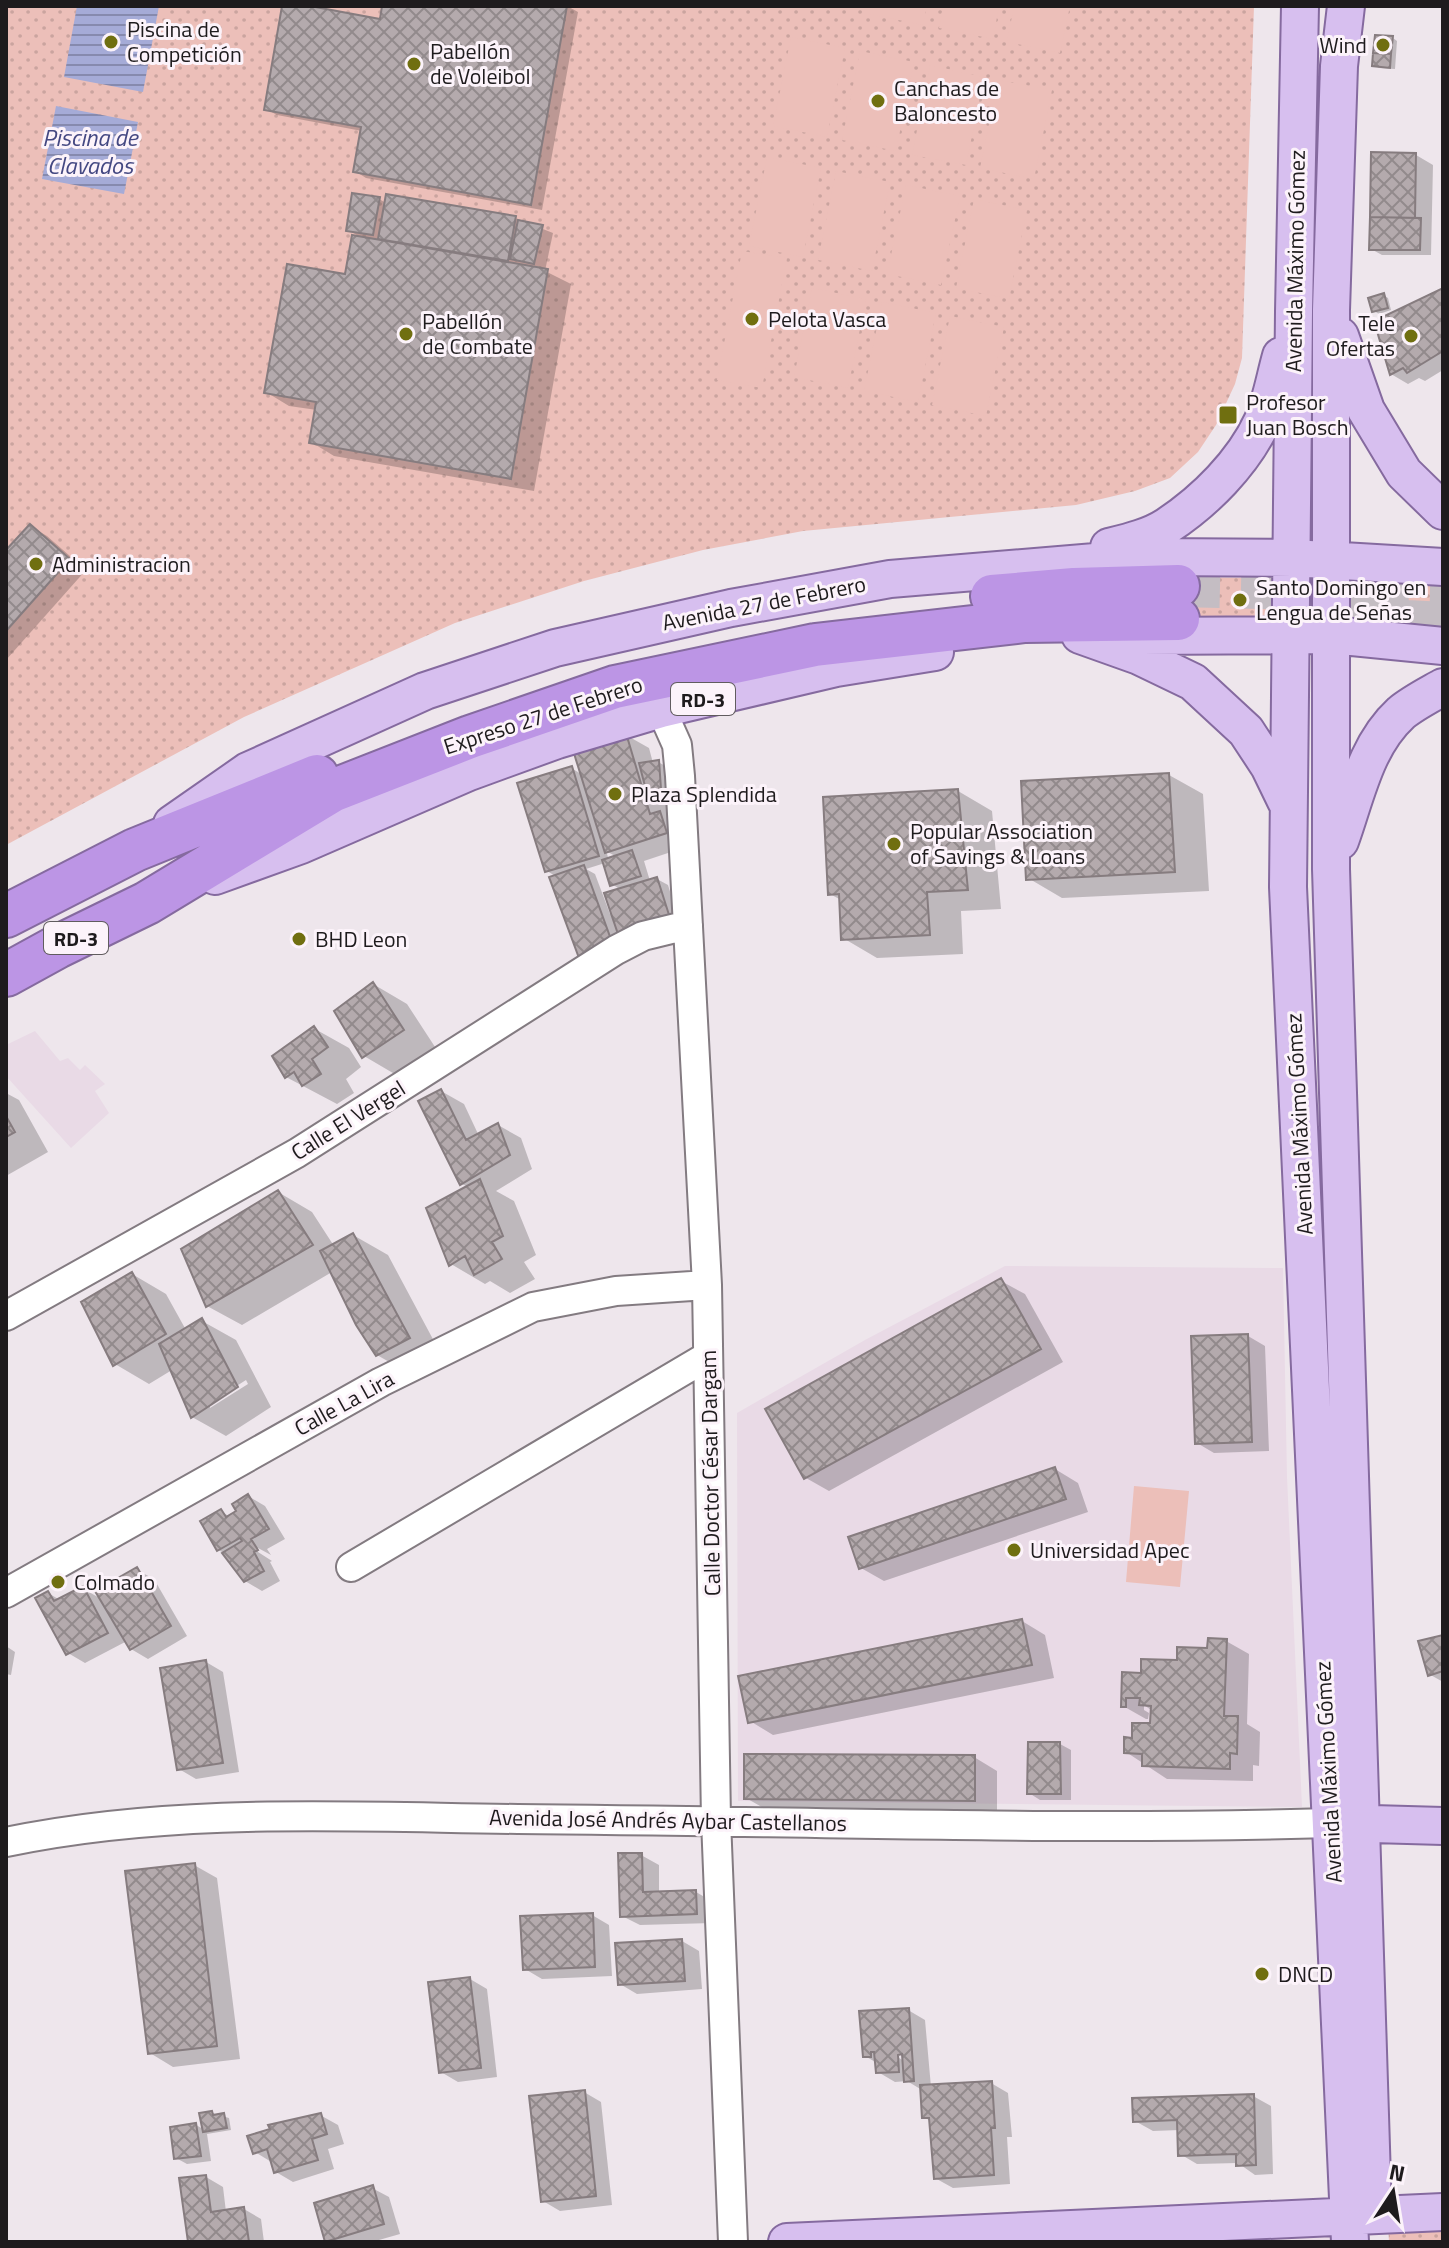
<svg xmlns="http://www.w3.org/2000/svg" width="1449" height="2248" font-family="'Titillium Web',sans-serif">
	<defs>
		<pattern id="park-dots" width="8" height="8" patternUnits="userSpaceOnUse" patternTransform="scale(2)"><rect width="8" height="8" fill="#ecbfb9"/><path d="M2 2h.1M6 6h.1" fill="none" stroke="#caa49f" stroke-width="1.8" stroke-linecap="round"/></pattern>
		<pattern id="water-rules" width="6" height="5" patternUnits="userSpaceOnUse" patternTransform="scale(2)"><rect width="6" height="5" fill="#a5abd7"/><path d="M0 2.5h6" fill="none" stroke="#868aae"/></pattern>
		<pattern id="building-cross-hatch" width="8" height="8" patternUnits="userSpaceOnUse" patternTransform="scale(2)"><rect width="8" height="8" fill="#b4aaad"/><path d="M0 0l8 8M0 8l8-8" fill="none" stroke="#928a8c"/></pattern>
	</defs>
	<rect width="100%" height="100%" fill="#eee6ec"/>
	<path fill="#e9dae6" d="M35,1031L60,1061L68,1058L80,1070L85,1065L105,1084L95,1091L109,1113L71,1148L6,1076V1045Z
		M1005,1266L1283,1268L1287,1477L1302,1807L738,1801L737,1413L865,1340Z
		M1338,2234L1339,2242H1173Z"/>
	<path fill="url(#park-dots)" d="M6,6H1254L1242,358L1235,384L1216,425L1198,452L1170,478L1135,491L1076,505L803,531L703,550L584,581L455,623L244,717L6,845Z
		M1398,575L1443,579V633L1390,631L1375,617L1377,587Z
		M1181,577L1265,578C1281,601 1283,603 1269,628L1180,629Z
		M1443,2219V2242H1389L1388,2222Z"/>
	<path fill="#ecbfb9" d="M871,6H927L923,25L869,14Z
		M943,6H999L993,39L939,28Z
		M1014,6H1070L1060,53L1007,42Z
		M791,37L845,48L827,137L773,126Z
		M860,51L914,62L896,151L842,140Z
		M930,65L984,77L966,165L912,155Z
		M998,80L1052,90L1034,179L980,168Z
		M767,157L821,168L803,257L749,246Z
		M836,171L890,182L872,271L818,260Z
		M906,185L960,196L941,285L887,274Z
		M974,199L1027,210L1009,299L956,288Z
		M742,251L787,258L762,388L717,380Z
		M812,288L866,299L848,388L794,377Z
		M882,302L936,313L918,402L864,391Z
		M950,316L1004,327L986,416L932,405Z
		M1134,1486L1189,1491L1180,1587L1126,1582Z"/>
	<path fill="url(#water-rules)" d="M77,6H159L143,92L64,77Z
		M56,106L138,122L124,194L42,179Z"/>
	<path fill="#0003" fill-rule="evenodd" d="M284,6H299L382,21L384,6H567L578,12L542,210L366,178L355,171L362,131L277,115L266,109Z
		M1393,38L1397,41L1395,69L1379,68L1374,65Z
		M1416,155L1433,165L1431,255H1382L1371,249Z
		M379,199L386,203L515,218L553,233L545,271L571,284L534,491L334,456L311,442L317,410L289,406L266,392L347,277L362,238L348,230Z
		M1443,290V370L1425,381L1419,378L1408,384L1391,374Z
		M1383,295L1388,298L1391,310L1379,314L1374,311Z
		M30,526L47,536L86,570L6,660V553Z
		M626,735L649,748L653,763L658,762L682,775L672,802L664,798L670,819L689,846L644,861L650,881L657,879L668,885L680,924L630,939L616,931L623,951L591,963L557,877L547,871L571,768L583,775ZM606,851L617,857L609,860ZM605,863L612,884L621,890L613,913L610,914L595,874L586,869Z
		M1169,775L1203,794L1209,891L1062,898L1028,878Z
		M958,791L992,811L1001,909L961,911L963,954L877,958L843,938L841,900L830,894Z
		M373,984L407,1004L437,1050L398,1076L364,1056Z
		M315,1029L349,1048L361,1067L346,1079L354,1093L337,1104L286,1077Z
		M441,1091L464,1104L479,1136L498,1125L521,1138L532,1169L496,1191L514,1201L536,1255L524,1262L535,1279L510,1293L490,1281L485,1284L451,1264L468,1187L462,1184Z
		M6,1093L19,1100L48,1152L6,1176Z
		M278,1192L312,1212L334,1246L353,1235L388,1255L443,1358L412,1375L377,1355L332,1272L242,1325L207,1306Z
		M132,1274L166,1294L186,1330L202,1321L236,1340L271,1407L226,1436L192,1417L172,1370L149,1384L115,1364ZM246,1380L248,1384L210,1408V1403Z
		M1001,1281L1025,1294L1063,1362L829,1491L806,1478L768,1410Z
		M1248,1336L1265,1346L1269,1451L1214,1453L1197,1443Z
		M1055,1469L1078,1483L1088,1512L884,1581L861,1568Z
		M248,1496L265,1506L285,1539L267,1549L271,1555L258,1548V1552L272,1561L270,1562L280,1581L262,1591L245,1581L226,1554L218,1550L221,1511L230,1517L239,1512Z
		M137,1570L154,1579L187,1636L148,1659L131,1649L127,1641L85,1663L68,1653L48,1593L60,1600L82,1588L103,1600Z
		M1022,1621L1045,1635L1054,1678L773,1735L750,1721Z
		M1443,1637V1682L1429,1674Z
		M1226,1641L1249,1654L1247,1724L1260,1732L1259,1766L1253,1765V1781L1167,1779L1126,1752L1134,1740L1152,1725L1151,1710L1144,1705V1710L1149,1713L1148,1719H1146L1123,1706L1124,1674L1143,1675L1209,1650Z
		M6,1646L15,1652L11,1675L6,1674Z
		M206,1662L223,1672L239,1772L196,1779L179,1769Z
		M1060,1744L1071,1750V1800H1040L1029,1793Z
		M974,1757L997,1771V1813L769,1811L746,1798Z
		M641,1855L659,1865V1893L696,1892L713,1902V1923L640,1925L622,1916Z
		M194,1865L217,1878L240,2059L173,2067L150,2053Z
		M592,1915L609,1925L612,1976L542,1979L525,1969Z
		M682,1941L699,1951L702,1989L637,1994L620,1984Z
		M470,1979L487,1989L497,2077L458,2082L441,2072Z
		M908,2010L925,2020L931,2087L991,2083L1008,2093L1012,2137H1007L1010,2184L953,2188L935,2178L932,2122L924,2117L922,2090L907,2081L895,2082L878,2072L877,2063L865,2056ZM890,2048L904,2056V2061L888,2051Z
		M584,2092L601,2102L612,2205L560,2211L543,2201Z
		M1253,2096L1271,2106L1273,2174L1255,2175L1238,2163L1197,2164L1180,2154V2130L1153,2131L1135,2121Z
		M212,2113L229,2118L231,2130L207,2134L211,2161L187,2164L176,2158L196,2125L205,2130Z
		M320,2115L338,2125L344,2144L328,2149L334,2169L293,2182L276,2172L273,2163L255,2152Z
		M206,2177L223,2187L226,2212L244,2209L261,2219L264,2242H190Z
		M372,2188L389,2197L400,2234L372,2242L327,2240Z"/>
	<path fill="url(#building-cross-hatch)" stroke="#867c7f" stroke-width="2" d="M282,6H310L380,19L382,6H567L531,205L353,172L361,127L264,110Z
		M1375,35L1393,36L1391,54L1373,53Z
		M1373,53L1391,54L1390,68L1372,66Z
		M1371,152L1416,153L1415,218L1370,217Z
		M352,193L380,197L373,235L346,231Z
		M386,194L516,216L508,261L378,239Z
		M1370,217L1421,218L1420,250H1369Z
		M518,220L543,225L534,264L510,259Z
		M352,235L548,269L511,479L309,443L316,402L264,393L287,264L345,274Z
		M1443,288V351L1407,373L1403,368L1390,375L1374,321Z
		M1384,293L1388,308L1372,312L1368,298Z
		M30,524L70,559L6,631V550Z
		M626,733L650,814L660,811L667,833L605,853L572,747Z
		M659,760L661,789L646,790L639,763Z
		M572,766L599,856L545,872L517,783Z
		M1169,773L1175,872L1026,880L1021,781Z
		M958,789L968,890L927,892L930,935L841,940L839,894L828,895L823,797Z
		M632,850L641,876L610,886L602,860Z
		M584,865L613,945L579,958L549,877Z
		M657,877L670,918L618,934L604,893Z
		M373,982L404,1030L362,1058L334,1011Z
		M314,1026L328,1047L312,1059L321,1074L302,1086L294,1072L285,1078L272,1056Z
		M441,1089L466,1140L498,1123L510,1155L460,1185L418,1101Z
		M6,1116L15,1132L6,1137Z
		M480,1179L503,1236L492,1242L502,1259L474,1275L465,1256L449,1266L426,1208Z
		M278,1190L313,1245L206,1307L181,1249Z
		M353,1233L410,1338L376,1356L356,1325L320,1251Z
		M132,1272L166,1334L113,1366L81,1302Z
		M1001,1278L1041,1349L804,1479L765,1409Z
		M202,1318L238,1387L191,1418L159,1344Z
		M1248,1334L1252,1442L1195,1444L1191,1336Z
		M1055,1467L1066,1499L859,1569L848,1537Z
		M248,1494L269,1529L251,1539L258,1550L254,1552L264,1571L244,1582L222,1553L242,1541L240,1538L217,1551L200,1521L221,1509L226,1517L236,1511L232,1504Z
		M137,1567L171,1626L130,1650L95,1591Z
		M83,1586L108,1633L66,1655L35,1598L48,1591L54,1601Z
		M1022,1619L1032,1665L748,1723L738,1676Z
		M1443,1635V1671L1428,1676L1418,1641Z
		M1208,1638L1227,1639L1224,1716H1238L1237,1754L1230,1753V1769L1142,1766V1754L1124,1753V1737L1132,1738V1723H1150L1151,1706L1139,1705L1140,1698H1126V1707H1121L1122,1672L1141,1673V1659L1177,1660V1647L1207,1648Z
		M206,1660L223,1763L177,1770L160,1668Z
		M1028,1742H1060L1061,1794H1027Z
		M744,1754L975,1755V1801L744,1799Z
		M618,1853H642L643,1892L696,1890L697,1914L620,1917Z
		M195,1863L217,2046L148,2054L125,1871Z
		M593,1913L595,1967L523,1970L520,1916Z
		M682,1939L685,1981L618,1985L615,1943Z
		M470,1977L481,2068L439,2073L428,1982Z
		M909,2008L914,2081L904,2082L902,2054L898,2055L899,2072L876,2073L874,2052H871V2057H863L859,2011Z
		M992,2081L995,2128H991L994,2175L934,2179L929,2118H922L920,2085Z
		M585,2090L596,2196L541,2202L529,2096Z
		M1254,2094L1256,2165L1236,2166V2154L1178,2156L1177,2120L1133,2122L1132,2098Z
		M212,2111L213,2115L224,2113L227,2128L203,2132L199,2113Z
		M321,2113L327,2134L312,2139L318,2160L274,2173L267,2149L253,2154L247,2136L270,2129L268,2125Z
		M196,2123L201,2156L174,2159L170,2127Z
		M206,2175L211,2212L244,2207L249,2242H188L179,2178Z
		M373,2185L384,2224L325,2242L314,2203Z"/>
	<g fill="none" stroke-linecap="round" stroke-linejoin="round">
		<path stroke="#c4bdc3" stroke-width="42" stroke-dasharray="42 21" stroke-linecap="butt" d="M1178,586L1443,592
			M1340,617L1443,623"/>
		<g stroke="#837b81" stroke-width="32">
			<path id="minor" d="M661,709L677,745L680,776L707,1285L716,1820L733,2242
				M6,1316L297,1153L616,950L643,936L688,925
				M351,1567L708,1356
				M6,1593L381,1382L533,1307L616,1291L707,1285
				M6,1842C174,1807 347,1817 518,1819C789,1821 1060,1831 1331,1823"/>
		</g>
		<g stroke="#856a9f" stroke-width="40">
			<path id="major" d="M1300,6L1294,312L1288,887L1350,2242
				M1346,6L1339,66L1331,310V869L1373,2211
				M1340,336L1366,410L1404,473L1443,511
				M1109,547C1129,542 1150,537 1167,526C1205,501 1243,463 1262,422C1271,402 1275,377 1281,356
				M1080,635L1139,656L1193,682L1246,731L1269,766L1286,801
				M1141,636L1332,635L1443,646
				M172,824L248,771L425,691L555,648L731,608L890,579L1155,557L1292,558L1443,567
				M1340,841C1356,797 1365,746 1401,713C1413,703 1429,695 1443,687
				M215,876L301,845L469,772L557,740L661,709L836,668L935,652
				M1337,1823L1443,1826
				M787,2242L1443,2212"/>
		</g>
		<g stroke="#856a9f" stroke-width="46">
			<path id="highway" d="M992,596L1074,589L1178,586
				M6,916L135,850L317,776
				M6,975L57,947L147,903L332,791L470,737L615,687L815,645L1025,621L1178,619"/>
		</g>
		<use href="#minor" stroke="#fff" stroke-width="28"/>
		<use href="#major" stroke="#d7bfef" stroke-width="36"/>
		<use href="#highway" stroke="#bc95e5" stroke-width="42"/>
	</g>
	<g fill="#706f10" stroke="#fcf3fa" stroke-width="3">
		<circle cx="111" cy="42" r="8"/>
		<circle cx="1383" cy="45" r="8"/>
		<circle cx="414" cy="64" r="8"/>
		<circle cx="878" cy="101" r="8"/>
		<circle cx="752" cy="319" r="8"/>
		<circle cx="406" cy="334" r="8"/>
		<circle cx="1411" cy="336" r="8"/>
		<rect x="1218" y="405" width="20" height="20" rx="4"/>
		<circle cx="36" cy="564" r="8"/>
		<circle cx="1240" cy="600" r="8"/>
		<circle cx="615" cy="794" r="8"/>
		<circle cx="894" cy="844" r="8"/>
		<circle cx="299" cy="939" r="8"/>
		<circle cx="1014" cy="1550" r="8"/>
		<circle cx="58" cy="1582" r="8"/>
		<circle cx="1262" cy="1974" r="8"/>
	</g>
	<g text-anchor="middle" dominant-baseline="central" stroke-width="6" stroke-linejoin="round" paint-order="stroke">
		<g fill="#fcf3fa" stroke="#615c5f" stroke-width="2">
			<rect x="671" y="683" width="64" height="32" rx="6"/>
			<rect x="44" y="922" width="64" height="32" rx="6"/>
		</g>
		<g font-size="20" font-weight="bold" fill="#1e1b1d">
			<text x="703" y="699">RD-3</text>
			<text x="76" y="938">RD-3</text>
		</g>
		<g font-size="22" fill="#1e1b1d" stroke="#fcf3fa" text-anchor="start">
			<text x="127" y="29">Piscina de<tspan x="127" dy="25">Competición</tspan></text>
			<text x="1367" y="45" text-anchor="end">Wind</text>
			<text x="430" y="51">Pabellón<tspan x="430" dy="25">de Voleibol</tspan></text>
			<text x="894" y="88">Canchas de<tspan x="894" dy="25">Baloncesto</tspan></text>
			<text x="768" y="319">Pelota Vasca</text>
			<text x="422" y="321">Pabellón<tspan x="422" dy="25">de Combate</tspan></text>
			<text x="1395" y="323" text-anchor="end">Tele<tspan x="1395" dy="25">Ofertas</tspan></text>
			<text x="1246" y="402">Profesor<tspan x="1246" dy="25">Juan Bosch</tspan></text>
			<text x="52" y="564">Administracion</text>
			<text x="1256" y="587">Santo Domingo en<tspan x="1256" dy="25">Lengua de Señas</tspan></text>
			<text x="631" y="794">Plaza Splendida</text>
			<text x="910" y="831">Popular Association<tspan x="910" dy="25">of Savings &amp; Loans</tspan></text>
			<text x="315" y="939">BHD Leon</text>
			<text x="1030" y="1550">Universidad Apec</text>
			<text x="74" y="1582">Colmado</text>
			<text x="1278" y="1974">DNCD</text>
		</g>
		<g font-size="22" fill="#1e1b1d" stroke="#fcf3fa">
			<text transform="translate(1295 261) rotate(-89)">Avenida Máximo Gómez</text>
			<text transform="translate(764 603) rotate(-11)">Avenida 27 de Febrero</text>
			<text transform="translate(543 715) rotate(-18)">Expreso 27 de Febrero</text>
			<text transform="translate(348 1120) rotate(-32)">Calle El Vergel</text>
			<text transform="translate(1299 1124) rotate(-93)">Avenida Máximo Gómez</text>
			<text transform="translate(344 1403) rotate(-29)">Calle La Lira</text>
			<text transform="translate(710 1473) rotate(-91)">Calle Doctor César Dargam</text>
			<text transform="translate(1328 1772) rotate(-93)">Avenida Máximo Gómez</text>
			<text transform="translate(668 1820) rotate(1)">Avenida José Andrés Aybar Castellanos</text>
		</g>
		<g font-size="24" font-style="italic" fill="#444882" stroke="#fcf3fa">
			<text x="90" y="137">Piscina de<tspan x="90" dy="28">Clavados</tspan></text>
		</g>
	</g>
	<rect width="1449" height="2248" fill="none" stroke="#1e1b1d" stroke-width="16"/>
	<g transform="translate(1393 2192) rotate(12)" stroke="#fcf3fa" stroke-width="6" paint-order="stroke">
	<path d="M0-6L14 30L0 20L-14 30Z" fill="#1e1b1d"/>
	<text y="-12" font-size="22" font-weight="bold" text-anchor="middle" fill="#1e1b1d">N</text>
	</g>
</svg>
